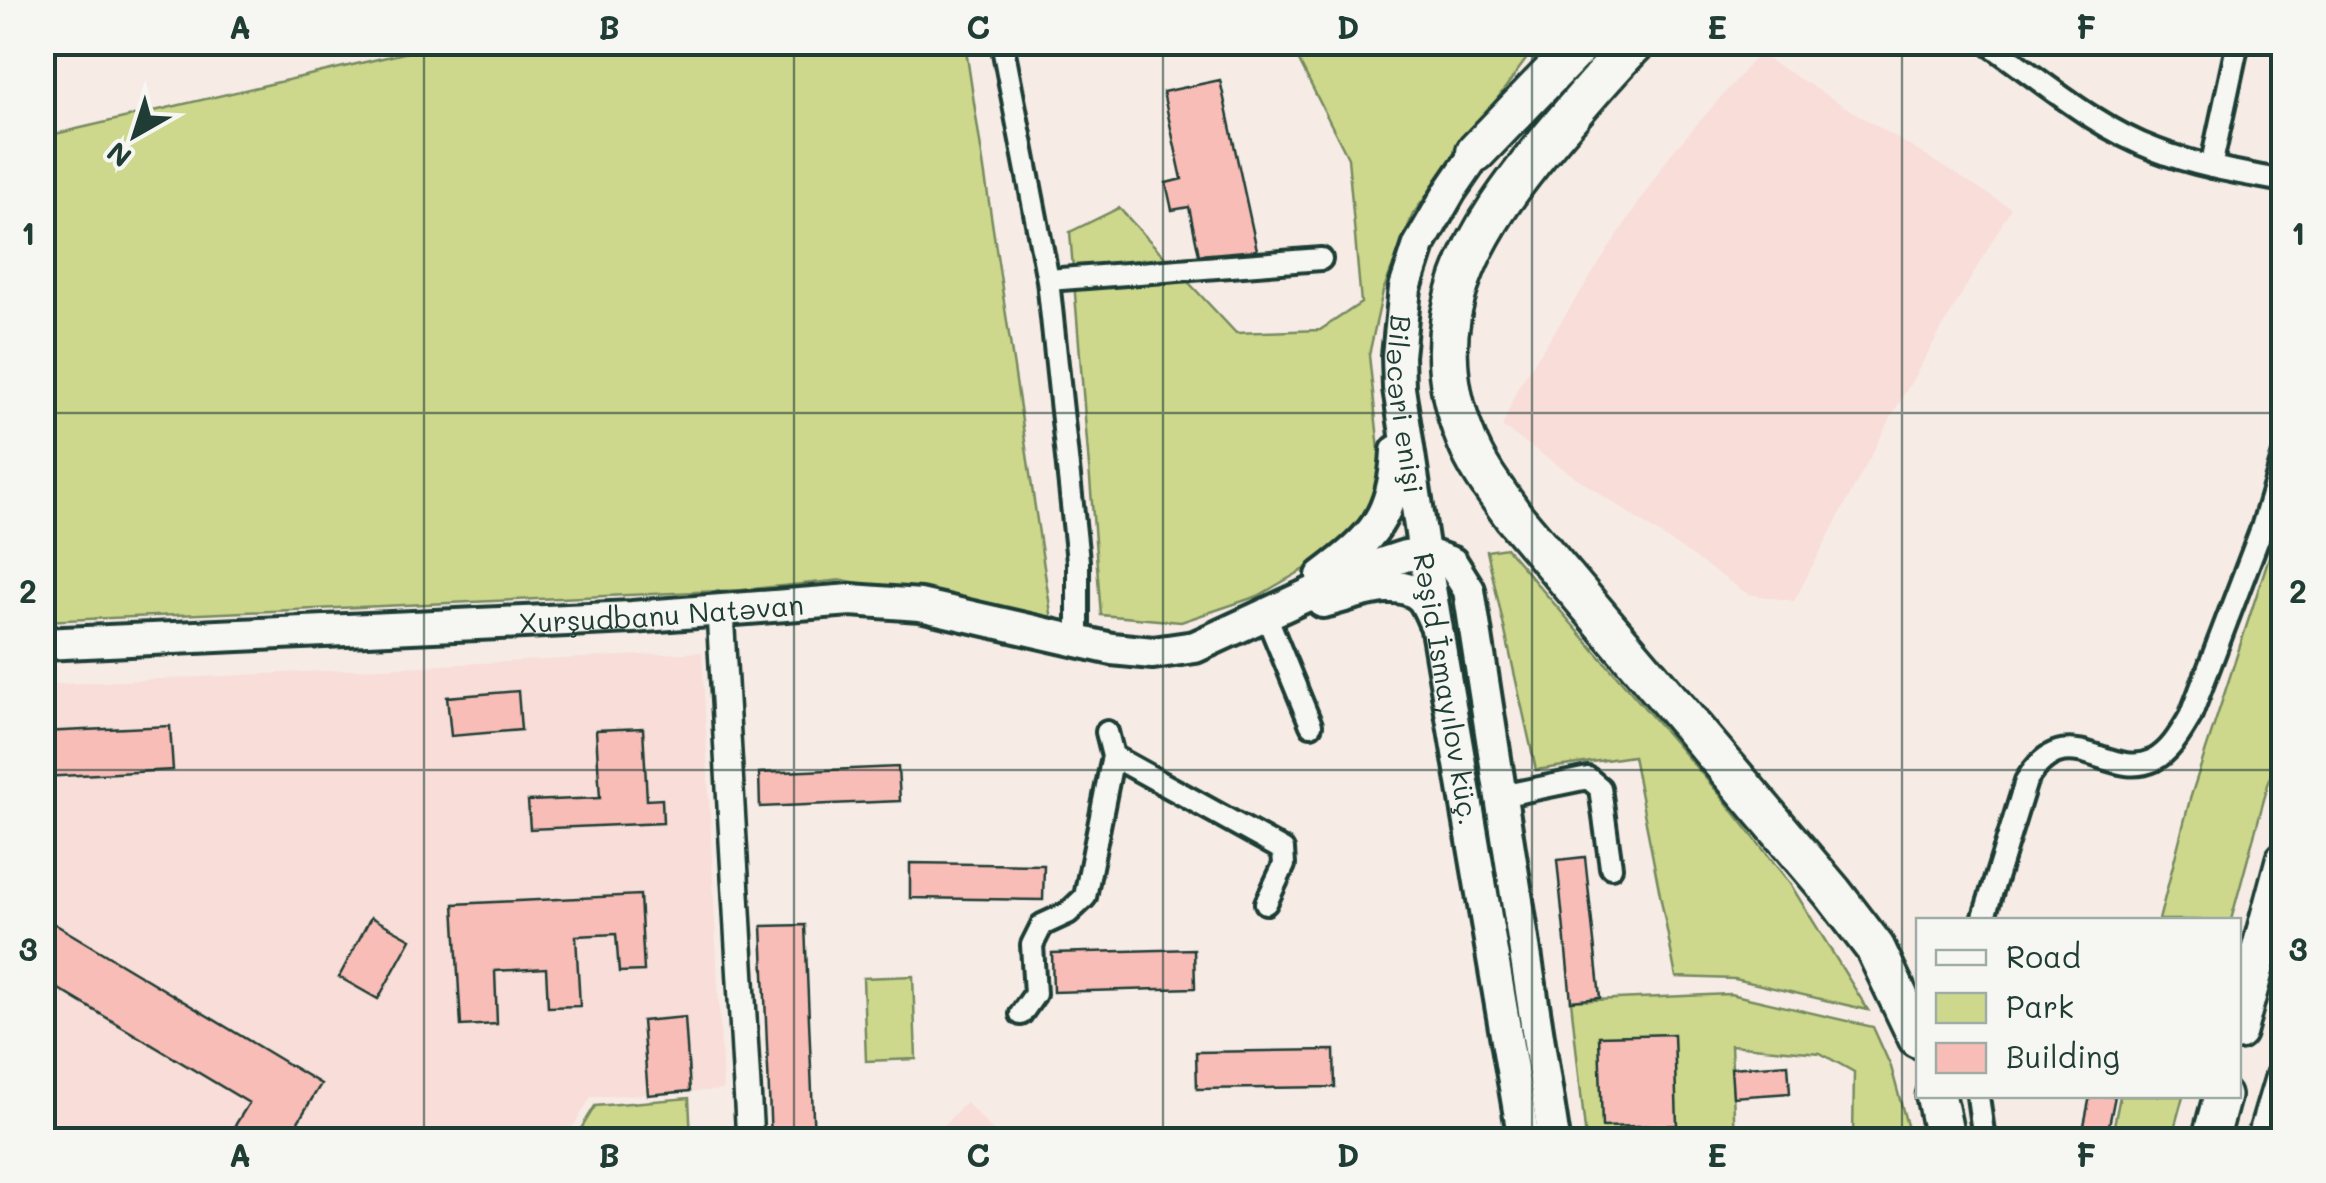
<svg xmlns="http://www.w3.org/2000/svg" width="2326" height="1183" font-family="Mali,sans-serif">
	<rect width="100%" height="100%" fill="#f7ebe6"/>
	<filter id="ink" filterUnits="userSpaceOnUse"><feTurbulence type="fractalNoise" baseFrequency=".01" numOctaves="2"/><feDisplacementMap in="SourceGraphic" scale="20" xChannelSelector="R" yChannelSelector="G"/><feConvolveMatrix kernelMatrix="1 2 1 2 8 2 1 2 1" color-interpolation-filters="sRGB"/></filter>
	<g filter="url(#ink)">
		<path fill="#f8ddd8" d="M1759,54L2011,208L1894,412L1794,601L1748,594L1502,427L1517,389L1670,155Z
			M702,652L723,1090L591,1097L565,1140H43L42,685Z
			M966,1102L1001,1140H930Z"/>
		<path fill="#cdd88c" stroke="#768a60" stroke-width="2.5" d="M447,43H965L1052,620L843,580L742,590L43,621L42,137Z
			M1290,43H1538L1413,214L1383,291L1369,355L1381,469L1373,508L1350,543L1258,596L1181,622L1101,615L1070,232L1119,208L1236,333L1320,330L1361,303L1348,158Z
			M2283,514V730L2231,920H2159L2190,799Z
			M1506,548L1721,796L1789,882L1868,1010L1735,979L1676,977L1633,756L1536,770L1487,551Z
			M913,976L916,1059L866,1061L863,978Z
			M1730,994L1873,1027L1891,1067L1911,1140H1853L1854,1072L1820,1053L1731,1045L1735,1140H1586L1571,1001Z
			M2120,1096H2183L2171,1140H2111Z
			M689,1098L691,1139L725,1138V1140H574L595,1106Z"/>
		<path fill="#f9bdb7" stroke="#1f3d34" stroke-width="2.5" d="M1220,80L1257,250L1199,255L1189,207L1172,210L1166,183L1182,179L1163,92Z
			M518,691L521,730L451,736L447,697Z
			M170,726L173,770L42,777V732Z
			M643,728L647,800L662,799L663,823L530,829L528,801L600,798L596,730Z
			M898,767L900,801L760,807L759,773Z
			M1585,857L1600,998L1571,1001L1557,860Z
			M910,863L1044,865L1043,900L910,898Z
			M640,895L644,971L619,972L616,934L576,936L580,1006L548,1007L546,968L495,971L497,1024L461,1026L454,904Z
			M371,917L411,939L378,999L339,977Z
			M48,920L321,1084L287,1140H226L249,1103L57,988L42,1013V929Z
			M805,925L814,1140H771L762,926Z
			M1194,949L1195,988L1053,992L1052,953Z
			M685,1017L690,1091L648,1095L642,1021Z
			M1674,1034L1677,1125L1602,1127L1599,1036Z
			M1334,1050L1335,1087L1197,1089L1196,1052Z
			M1788,1064L1790,1093L1733,1097L1731,1068Z
			M2090,1096H2115L2106,1140H2081Z"/>
		<g fill="none" stroke-linecap="round" stroke-linejoin="round">
			<g stroke="#1f3d34" stroke-width="28">
				<path id="minor" d="M1002,42L1048,280L1078,561V642
					M1986,42C2040,79 2094,127 2156,150C2197,166 2241,173 2284,181
					M2211,167L2238,42
					M1048,280L1321,259
					M1266,615L1311,725
					M1107,732L1113,756L1283,850L1284,865L1266,903
					M1501,796L1588,778L1600,788L1611,867
					M1983,920L2026,781C2068,713 2107,782 2154,760C2171,751 2181,732 2190,717L2262,528L2284,454
					M1021,1014L1035,994L1032,945L1042,925L1068,913L1085,897L1113,756
					M1978,1096L1984,1140"/>
			</g>
			<g stroke="#1f3d34" stroke-width="32">
				<path id="tertiary" d="M720,612L750,1140"/>
			</g>
			<g stroke="#1f3d34" stroke-width="38">
				<g id="secondary">
					<path id="s1" d="M1487,137L1450,191L1419,245L1405,288L1398,356L1399,388L1424,553L1524,1140"/>
					<path d="M1322,576C1373,538 1394,516 1397,451"/>
					<path d="M1323,602C1350,596 1400,573 1423,599C1427,605 1431,614 1434,621"/>
					<path id="s2" d="M42,644L632,617L851,600L920,605L1112,649L1153,653L1195,647L1362,570L1405,556L1424,553L1452,563L1469,590L1554,1140"/>
				</g>
			</g>
			<g stroke="#1f3d34" stroke-width="42">
				<path id="trunk" d="M2238,1032L2284,860
					M2210,1140L2222,1096
					M2265,1140L2284,1076"/>
			</g>
			<g stroke="#1f3d34" stroke-width="45">
				<path id="motorway" d="M1636,42C1605,73 1577,107 1549,140C1474,230 1417,319 1466,439C1477,468 1497,493 1514,517L1832,892L1875,948L1918,1038
					M1476,152L1582,42
					M1936,1096L1945,1140"/>
			</g>
			<use href="#minor" stroke="#f6f6f2" stroke-width="20"/>
			<use href="#tertiary" stroke="#f6f6f2" stroke-width="25"/>
			<use href="#secondary" stroke="#f6f6f2" stroke-width="30"/>
			<use href="#trunk" stroke="#f6f6f2" stroke-width="35"/>
			<use href="#motorway" stroke="#f6f6f2" stroke-width="38"/>
		</g>
	</g>
	<path fill="none" stroke="#1f3d34" stroke-width="2.5" stroke-opacity="0.55" d="M424,42V1140M794,42V1140M1163,42V1140M1532,42V1140M1902,42V1140M42,413H2284M42,770H2284"/>
	<g text-anchor="middle" dominant-baseline="central" stroke-width="8" stroke-linejoin="round" paint-order="stroke">
		<g font-size="28" fill="#1f3d34" stroke="#f6f6f2">
			<text stroke="none"><textPath href="#s1" startOffset="290">Biləcəri enişi</textPath></text>
			<text stroke="none"><textPath href="#s2" startOffset="620">Xurşudbanu Natəvan</textPath></text>
			<text stroke="none"><textPath href="#s1" startOffset="578">Rəşid İsmayılov küç.</textPath></text>
		</g>
	</g>
	<rect width="2326" height="1183" fill="none" stroke="#f6f6f2" stroke-width="110"/>
	<rect x="1916" y="918" width="325" height="180" fill="#f6f6f2" stroke="#a0aca6" stroke-width="2.5"/>
	<rect x="1936" y="950" width="50" height="15" fill="#f6f6f2" stroke="#a0aca6" stroke-width="2.5"/>
	<text x="2006" y="968" font-size="30" fill="#1f3d34">Road</text>
	<rect x="1936" y="993" width="50" height="30" fill="#cdd88c" stroke="#a0aca6" stroke-width="2.5"/>
	<text x="2006" y="1018" font-size="30" fill="#1f3d34">Park</text>
	<rect x="1936" y="1043" width="50" height="30" fill="#f9bdb7" stroke="#a0aca6" stroke-width="2.5"/>
	<text x="2006" y="1068" font-size="30" fill="#1f3d34">Building</text>
	<g transform="translate(135 135) rotate(219)" stroke="#f6f6f2" stroke-width="8" paint-order="stroke">
	<path d="M0-8L18 38L0 25L-18 38Z" fill="#1f3d34"/>
	<text y="-15" font-size="28" font-weight="bold" text-anchor="middle" fill="#1f3d34">N</text>
	</g>
	<rect x="55" y="55" width="2216" height="1073" fill="none" stroke="#1f3d34" stroke-width="4"/>
	<g font-size="32" text-anchor="middle" font-weight="bold" fill="#1f3d34">
		<text x="240" y="39">A</text>
		<text x="609" y="39">B</text>
		<text x="978" y="39">C</text>
		<text x="1348" y="39">D</text>
		<text x="1717" y="39">E</text>
		<text x="2086" y="39">F</text>
		<text x="28" y="245">1</text>
		<text x="2298" y="245">1</text>
		<text x="28" y="603">2</text>
		<text x="2298" y="603">2</text>
		<text x="28" y="961">3</text>
		<text x="2298" y="961">3</text>
		<text x="240" y="1167">A</text>
		<text x="609" y="1167">B</text>
		<text x="978" y="1167">C</text>
		<text x="1348" y="1167">D</text>
		<text x="1717" y="1167">E</text>
		<text x="2086" y="1167">F</text>
	</g>
</svg>
